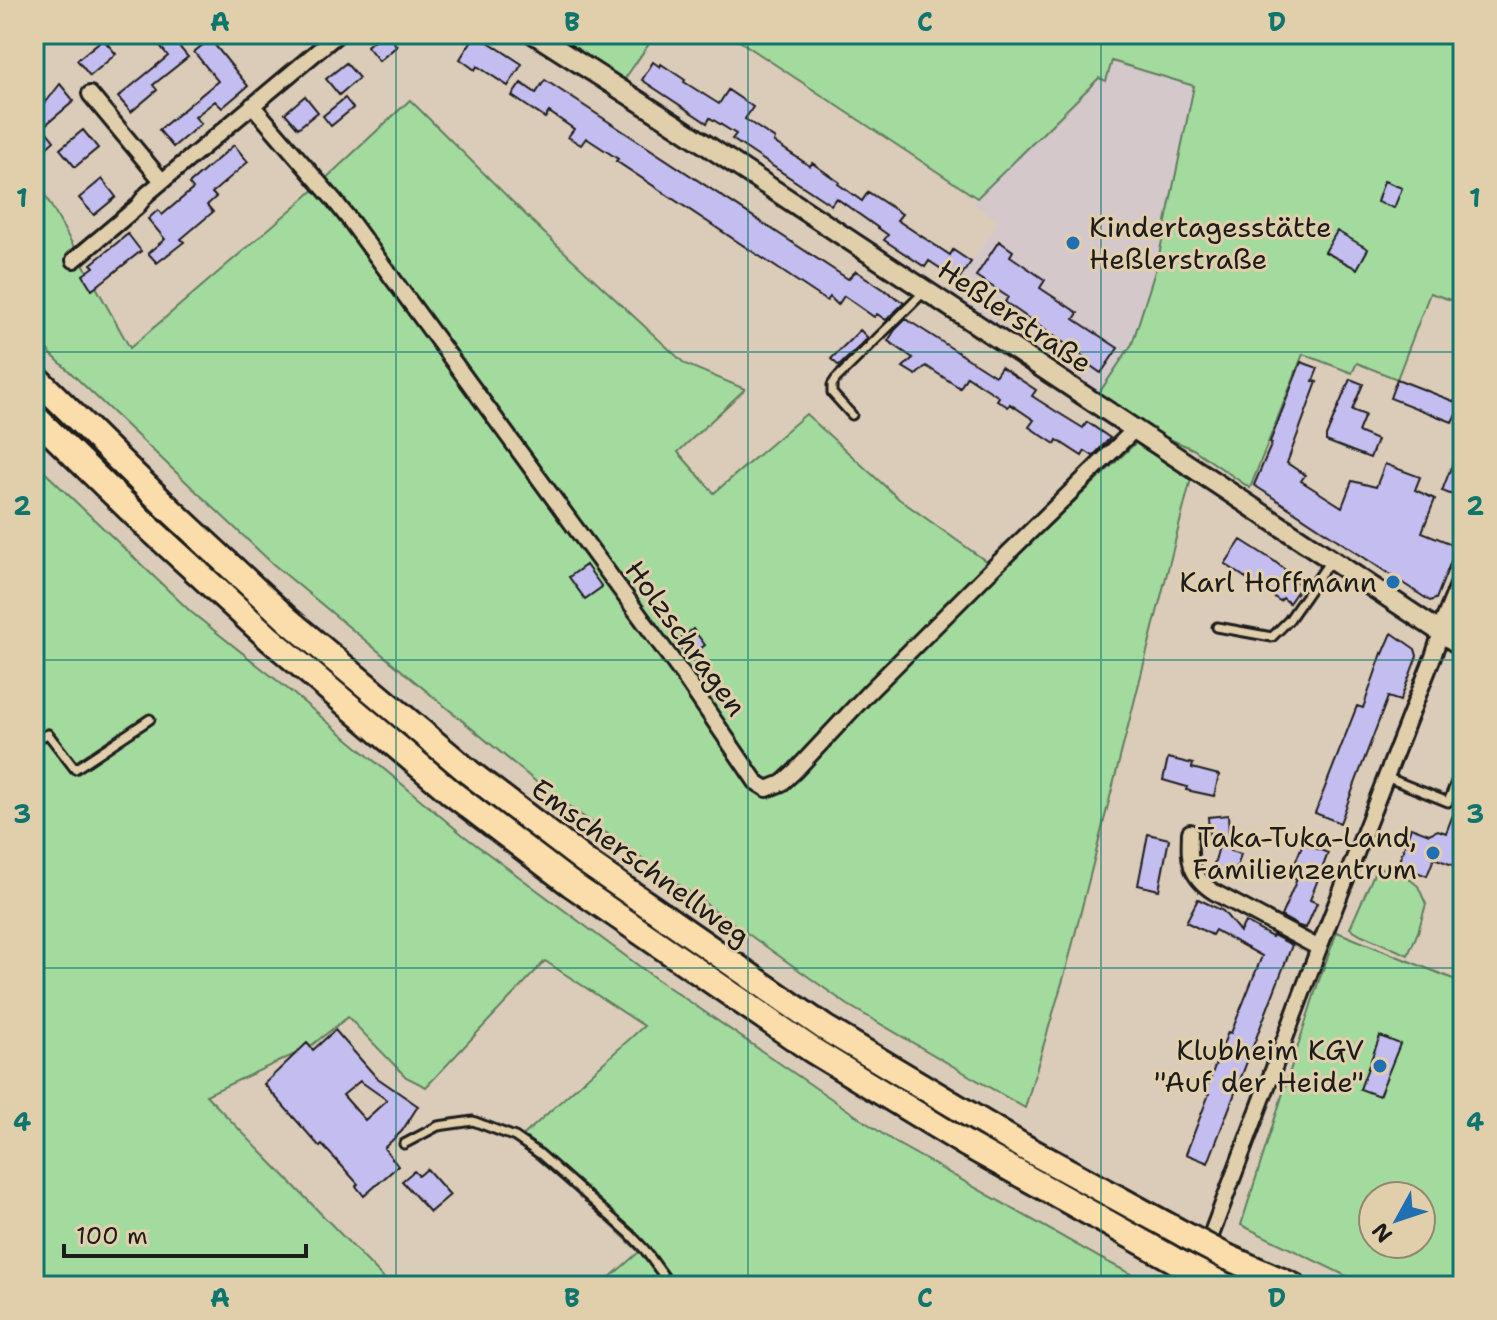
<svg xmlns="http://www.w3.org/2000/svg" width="1497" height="1320" font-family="'Shantell Sans',sans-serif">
	<rect width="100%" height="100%" fill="#dbccba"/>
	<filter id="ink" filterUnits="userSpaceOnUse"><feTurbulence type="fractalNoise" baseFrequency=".0125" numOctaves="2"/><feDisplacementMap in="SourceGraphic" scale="16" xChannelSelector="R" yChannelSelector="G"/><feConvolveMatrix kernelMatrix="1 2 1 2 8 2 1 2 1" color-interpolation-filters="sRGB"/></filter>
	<g filter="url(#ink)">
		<path fill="#d4c8ca" d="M1112,60L1194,86L1157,265L1132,344L1095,399L945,302L999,221L973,203Z"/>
		<path fill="#a3db9f" stroke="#607c5e" stroke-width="2" fill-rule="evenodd" d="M536,34H656L619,87Z
			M729,34H1463V304L1430,293L1397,379L1357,363L1352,373L1303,354L1250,488L1193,449L1137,425L1095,399L1132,344L1157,265L1194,86L1112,61L1106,81L1099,78L977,198Z
			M410,100L542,231L685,364L745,389L678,452L714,493L806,414L899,499L994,567L865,701L1143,436L1193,471L1067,966L1025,1108L848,1005L546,790L273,564L52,355L34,335V175L130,348L307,196Z
			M34,462L191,612L289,690L463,835L655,978L896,1143L1102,1259L1154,1286H600L639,1252L581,1196L516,1142L644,1026L545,961L426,1087L406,1077L348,1017L308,1048L206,1095L391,1286H34Z
			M1377,867L1407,877L1418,886L1426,904L1418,932L1408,955L1362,935L1350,928Z
			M1337,932L1463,983V1286H1367L1241,1225L1318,983ZM1373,1196H1421V1244H1373Z"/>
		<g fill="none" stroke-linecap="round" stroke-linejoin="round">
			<path stroke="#64859d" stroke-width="5" d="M34,1259L52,1286"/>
		</g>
		<path fill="#c4bef0" stroke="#1c1c1c" stroke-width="2" fill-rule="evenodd" d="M381,34H387L397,46L379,61L367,46Z
			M476,34L522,64L508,86L477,66L475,70L460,59Z
			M172,38L188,57L153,85L157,90L131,112L118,97L168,56L161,47Z
			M103,39L116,54L90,76L77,60Z
			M210,39L248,86L222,108L215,101L195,117L201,124L173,147L159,130L218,81L194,52Z
			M653,62L660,67L661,64L685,80L684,82L719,104L728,90L753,107L745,119L775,139L774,142L810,166L812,163L839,182L838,184L862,201L868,192L902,214L897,220L950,255L953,250L971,262L958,280L929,261L925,267L884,240L888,235L836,198L831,205L732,139L736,134L710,118L707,123L642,80Z
			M346,63L359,78L339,95L326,79Z
			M545,80L848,279L856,271L904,303L886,320L877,314L874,317L844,296L838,305L830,297L827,301L616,161L618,159L586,138L581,145L568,137L574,129L549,112L545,118L512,96L521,83L536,93Z
			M60,84L74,101L43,127L54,141L44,150L34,138V107L44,99L46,102Z
			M305,96L318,112L298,128L285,113Z
			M345,98L353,108L331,126L323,116Z
			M83,130L98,148L75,167L60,149Z
			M234,145L248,162L212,193L216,197L207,205L213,212L181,239L184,242L157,263L148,253L165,239L148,219L158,210L162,215L193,189L189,184Z
			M102,179L116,197L94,215L79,198Z
			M1384,181L1402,188L1394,208L1377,202Z
			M1337,231L1368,249L1357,269L1325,252Z
			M128,234L141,251L92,290L83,275L94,267L91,264Z
			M999,241L1013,251L1010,256L1045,280L1040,288L1078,313L1074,319L1118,348L1101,373L1085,362L1087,359L1005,302L1008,297L976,276Z
			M906,319L995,376L1001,367L1036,390L1032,396L1057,412L1083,428L1087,422L1110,438L1093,456L1085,451L1082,456L1057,440L1055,444L1029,427L1034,420L1010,404L1008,407L997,400L999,397L967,376L960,388L926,366L916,375L903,367L913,358L888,341L895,330Z
			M860,330L868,338L839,366L831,359Z
			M1301,362L1318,368L1313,381L1317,382L1287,463L1305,475L1301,481L1342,507L1352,481L1376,487L1385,464L1420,477L1415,490L1435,499L1422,532L1457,546L1436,599L1430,601L1254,485L1272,443L1270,442Z
			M1350,379L1363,384L1352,410L1365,415L1358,432L1377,440L1370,458L1326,441V436Z
			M1397,379L1463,405V419L1455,416L1452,422L1390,398Z
			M1462,439L1463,440V499L1442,491Z
			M1241,540L1274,561L1294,577L1292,579L1301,586L1289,603L1283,598L1280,601L1225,564Z
			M586,565L602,587L585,599L569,577Z
			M693,629L705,645L688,658L676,643Z
			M1392,633L1415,649L1417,656L1400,701L1388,697L1340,823L1315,813L1357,706L1363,708L1382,653L1383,654Z
			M1168,758L1193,764L1192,768L1219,775L1214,796L1186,790L1187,787L1163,780Z
			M1462,791L1463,869L1434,858L1427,876L1398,865L1411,827L1429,834L1438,830L1446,833Z
			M1228,815L1230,851L1241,854L1234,877L1212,871L1221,840L1210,841L1208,817Z
			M1148,834L1169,839L1159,890L1138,885Z
			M1303,843L1328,853L1310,900L1317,903L1306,928L1299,926L1281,916L1297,879L1290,876Z
			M1198,899L1223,911L1240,932L1245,922L1272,937L1273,935L1292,945L1208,1163L1186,1154L1209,1094L1205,1092L1228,1032L1231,1033L1262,956L1215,930L1212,935L1186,922Z
			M335,1030L376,1077L418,1106L402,1131L384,1148L398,1166L364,1196L356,1186L358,1184L341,1165L322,1145L320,1147L264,1084L307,1043L313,1050ZM360,1081L387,1100L365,1120L343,1095Z
			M1380,1036L1400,1044L1379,1096L1360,1089Z
			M427,1169L450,1195L430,1212L402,1181L414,1171L419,1176Z"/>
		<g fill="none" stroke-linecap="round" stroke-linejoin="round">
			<g stroke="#1c1c1c" stroke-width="13">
				<path id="lane" d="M852,415L832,393V385L836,379L924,292
					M1217,627L1272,637L1289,620L1330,561
					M34,740L48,734L75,769L150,719
					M1386,777L1448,802L1460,772
					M404,1144L438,1126L473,1121L515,1137L540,1154L630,1234L645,1250L671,1286"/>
			</g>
			<g stroke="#1c1c1c" stroke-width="20">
				<path id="street" d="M90,94L162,181
					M252,105L334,200L352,223L683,675L756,782L767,789L782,783L795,771L868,693L994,567L1135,429
					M74,260L137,207L147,194L338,34
					M1190,832C1189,860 1188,875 1214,892L1319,948
					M1192,1286L1319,948L1433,657L1441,632"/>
			</g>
			<g stroke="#1c1c1c" stroke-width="24">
				<path id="secondary" d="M534,34L676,125L1463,647
					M1441,632L1463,578"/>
			</g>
			<g stroke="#1c1c1c" stroke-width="30">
				<path id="highway" d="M34,376L168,508L288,620L470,773L586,862L825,1028L1022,1146L1185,1235
					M34,416L148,527L270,639L453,794L571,884L812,1050L966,1144L1178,1262
					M1227,1257L1293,1286"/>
			</g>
			<use href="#lane" stroke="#e1cfac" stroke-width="7"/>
			<use href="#street" stroke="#e1cfac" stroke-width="14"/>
			<use href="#secondary" stroke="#e1cfac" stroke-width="18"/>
			<use href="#highway" stroke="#faddab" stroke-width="24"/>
			<g stroke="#1c1c1c" stroke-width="30" stroke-linecap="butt">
				<path id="highway-bridge" d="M1185,1235L1227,1257
					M1178,1262L1219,1283"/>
			</g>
			<use href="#highway-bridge" stroke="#faddab" stroke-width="24"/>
		</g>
	</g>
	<path fill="none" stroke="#0f766e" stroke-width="2" stroke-opacity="0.55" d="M396,34V1286M748,34V1286M1101,34V1286M34,352H1463M34,660H1463M34,968H1463"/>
	<g fill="#1f6fb2" stroke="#e1cfac" stroke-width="3">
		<circle cx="1073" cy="243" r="8"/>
		<circle cx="1393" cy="582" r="8"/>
		<circle cx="1433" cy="853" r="8"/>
		<circle cx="1380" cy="1066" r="8"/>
	</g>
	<g text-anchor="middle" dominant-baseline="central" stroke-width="6" stroke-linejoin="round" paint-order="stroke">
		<g font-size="28" fill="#1c1c1c" stroke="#e1cfac" text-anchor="end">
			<text x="1089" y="227" text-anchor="start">Kindertagesstätte<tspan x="1089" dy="32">Heßlerstraße</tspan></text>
			<text x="1377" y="582">Karl Hoffmann</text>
			<text x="1417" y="837">Taka-Tuka-Land,<tspan x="1417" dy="32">Familienzentrum</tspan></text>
			<text x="1364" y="1050">Klubheim KGV<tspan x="1364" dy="32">"Auf der Heide"</tspan></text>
		</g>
		<g font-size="28" fill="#1c1c1c" stroke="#e1cfac">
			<text transform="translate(1015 316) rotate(34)">Heßlerstraße</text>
			<text transform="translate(686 638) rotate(54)">Holzschragen</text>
			<text transform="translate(641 862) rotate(36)">Emscherschnellweg</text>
		</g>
	</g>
	<rect width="1497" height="1320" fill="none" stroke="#e1cfac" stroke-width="88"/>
	<g transform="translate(1397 1220) rotate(230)"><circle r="38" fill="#e1cfac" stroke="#928772" stroke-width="2"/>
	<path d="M0-6L14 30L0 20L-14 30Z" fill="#1f6fb2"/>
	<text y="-12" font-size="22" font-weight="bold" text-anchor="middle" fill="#1c1c1c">N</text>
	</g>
	<path d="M64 1244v12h242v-12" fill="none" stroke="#1c1c1c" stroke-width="4"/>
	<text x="76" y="1244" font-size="24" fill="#1c1c1c" stroke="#e1cfac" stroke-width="6" paint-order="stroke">100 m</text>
	<rect x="44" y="44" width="1409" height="1232" fill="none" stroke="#0f766e" stroke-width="3"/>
	<g font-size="26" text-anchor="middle" font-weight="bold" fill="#0f766e">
		<text x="220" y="31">A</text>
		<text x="572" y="31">B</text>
		<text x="925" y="31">C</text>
		<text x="1277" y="31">D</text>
		<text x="22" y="207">1</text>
		<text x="1475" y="207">1</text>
		<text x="22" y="515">2</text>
		<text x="1475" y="515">2</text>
		<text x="22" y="823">3</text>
		<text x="1475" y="823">3</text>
		<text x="22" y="1131">4</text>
		<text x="1475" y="1131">4</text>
		<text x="220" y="1307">A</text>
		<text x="572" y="1307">B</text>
		<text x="925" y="1307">C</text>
		<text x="1277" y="1307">D</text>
	</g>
</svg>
